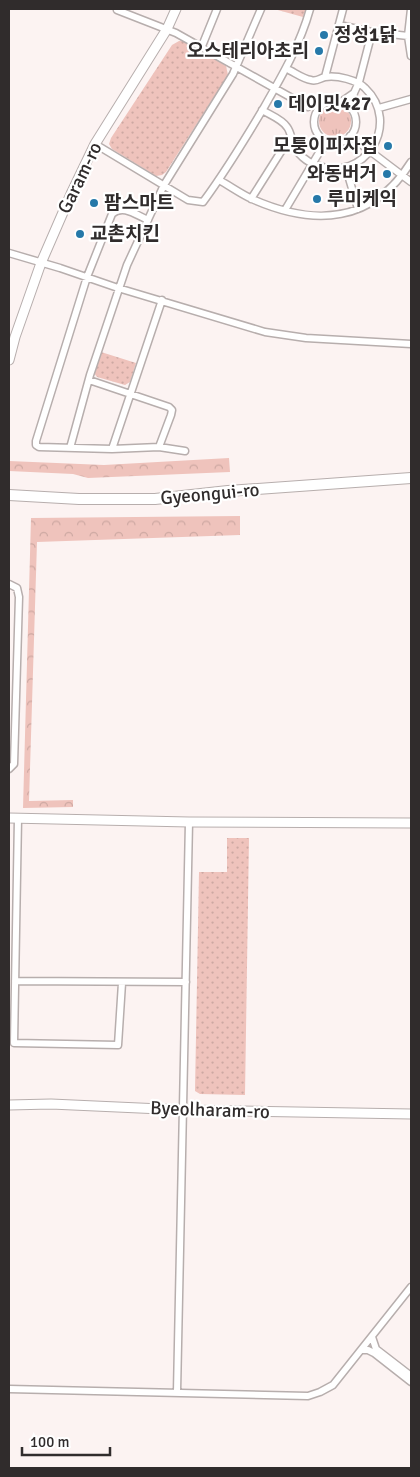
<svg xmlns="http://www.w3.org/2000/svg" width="420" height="1477" font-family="Signika,'Noto Sans KR',sans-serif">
	<defs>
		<pattern id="grass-tufts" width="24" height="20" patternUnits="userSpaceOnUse" patternTransform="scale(1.25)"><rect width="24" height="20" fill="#efc3bc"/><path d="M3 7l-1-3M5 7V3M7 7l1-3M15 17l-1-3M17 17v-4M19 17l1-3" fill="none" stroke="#cda8a2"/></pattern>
		<pattern id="forest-crowns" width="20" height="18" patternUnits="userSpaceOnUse" patternTransform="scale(1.25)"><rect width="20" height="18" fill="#efc3bc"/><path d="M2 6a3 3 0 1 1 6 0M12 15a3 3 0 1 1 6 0" fill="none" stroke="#cda8a2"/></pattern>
		<pattern id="park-dots" width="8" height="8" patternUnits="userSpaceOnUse" patternTransform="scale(1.25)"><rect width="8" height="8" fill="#efc3bc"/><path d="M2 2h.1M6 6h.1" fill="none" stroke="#cda8a2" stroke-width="1.8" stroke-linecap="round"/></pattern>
	</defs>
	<rect width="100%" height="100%" fill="#fcf3f2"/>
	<path fill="url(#grass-tufts)" d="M319 121a16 16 0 1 1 32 0a16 16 0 1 1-32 0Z"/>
	<path fill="url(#forest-crowns)" d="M229,458L230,472L88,478L73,474L9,471V461L104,465Z
		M240,516V535L37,542L29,801L73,800V807L23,808L31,518Z"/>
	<path fill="url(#park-dots)" d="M274,9H306L303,17Z
		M179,41H184L226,66L228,75L166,172L162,175L156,176L112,149L109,144L111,138L172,45Z
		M101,352L136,363L130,382L125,385L97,377L94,373Z
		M227,838H249L245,1095L200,1094L195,1091L199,872H227Z"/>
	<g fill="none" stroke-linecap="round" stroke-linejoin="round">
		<g stroke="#b7aead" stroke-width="9">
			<path id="street" d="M411,9L408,36L411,56
				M117,10L176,33L308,107
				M339,25L372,32L408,36
				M202,46L217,9
				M325,77L343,9
				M354,93L359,82L372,32
				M314 122a21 21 0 1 1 42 0a21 21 0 1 1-42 0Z
				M341,102L354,93L351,109
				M379,108L411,99
				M262,110C270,115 282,119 287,127C291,132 291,139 294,145C297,154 307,162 316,165C365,184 402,123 365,88C357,80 337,75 325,77C320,78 317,82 311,80C303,79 294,72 287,69
				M350,136L411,182
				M321,138L320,151L332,142
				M95,144L188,200L203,202C225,172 244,141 263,109C282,76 300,45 310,9
				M346,168L358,209
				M219,180C230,186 241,194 252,199C315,227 373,223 411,162
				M251,199L282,150L292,140
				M285,210L320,151
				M148,220C136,215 123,204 112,214L87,277L36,441V445L39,447L112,449L159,447L185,451
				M9,253L60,268L118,288L265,332L306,338L411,344
				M89,380L169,407L172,410L171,415L159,447
				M70,448L90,375L127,265L164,185L233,74L261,9
				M112,449L162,300
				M9,584L17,588L19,597L14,764L9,769
				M18,818L14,1043L118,1045L122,983
				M15,981L186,982
				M372,1337L376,1349L411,1376
				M362,1350H368L374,1353L411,1382
				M9,1389L308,1396L320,1392L333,1385L411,1287
				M177,1392L189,822"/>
		</g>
		<g stroke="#b7aead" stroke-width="11">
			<path id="secondary" d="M9,360L15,337L41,263L71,194L95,144L167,29L176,9
				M9,818L189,822L411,823
				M9,1105L51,1104L183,1110L411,1114"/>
		</g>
		<g stroke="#b7aead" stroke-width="12">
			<path id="primary" d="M9,495L79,499H155L228,491L411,478"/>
		</g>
		<use href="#street" stroke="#fff" stroke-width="6"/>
		<use href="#secondary" stroke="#fff" stroke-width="9"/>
		<use href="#primary" stroke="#fff" stroke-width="10"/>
	</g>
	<g fill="#2679a9" stroke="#fff" stroke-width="2">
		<circle cx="324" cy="35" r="5"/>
		<circle cx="319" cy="51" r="5"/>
		<circle cx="278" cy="104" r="5"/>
		<circle cx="388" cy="146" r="5"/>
		<circle cx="387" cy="174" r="5"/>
		<circle cx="317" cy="199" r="5"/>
		<circle cx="94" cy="203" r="5"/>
		<circle cx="80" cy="234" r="5"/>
	</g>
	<g text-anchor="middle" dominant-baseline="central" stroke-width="4.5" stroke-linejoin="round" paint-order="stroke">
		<g font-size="19" font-weight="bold" fill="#302c2c" stroke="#fff" text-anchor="start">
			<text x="334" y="35">정성1닭</text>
			<text x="309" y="51" text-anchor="end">오스테리아초리</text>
			<text x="288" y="104">데이밋427</text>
			<text x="378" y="146" text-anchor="end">모퉁이피자집</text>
			<text x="377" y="174" text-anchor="end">와동버거</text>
			<text x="327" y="199">루미케익</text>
			<text x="104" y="203">팜스마트</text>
			<text x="90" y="234">교촌치킨</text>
		</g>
		<g font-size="19" fill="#302c2c" stroke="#fff">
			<text transform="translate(80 178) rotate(-64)">Garam-ro</text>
			<text transform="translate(210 494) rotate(-5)">Gyeongui-ro</text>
			<text transform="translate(210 1110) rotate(2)">Byeolharam-ro</text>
		</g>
	</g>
	<rect width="420" height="1477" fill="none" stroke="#302c2c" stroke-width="20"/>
	<path d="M22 1447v8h88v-8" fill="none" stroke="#302c2c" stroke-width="2.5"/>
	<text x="30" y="1447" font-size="15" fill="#302c2c" stroke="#ffffff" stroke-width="4" paint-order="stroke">100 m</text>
</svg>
